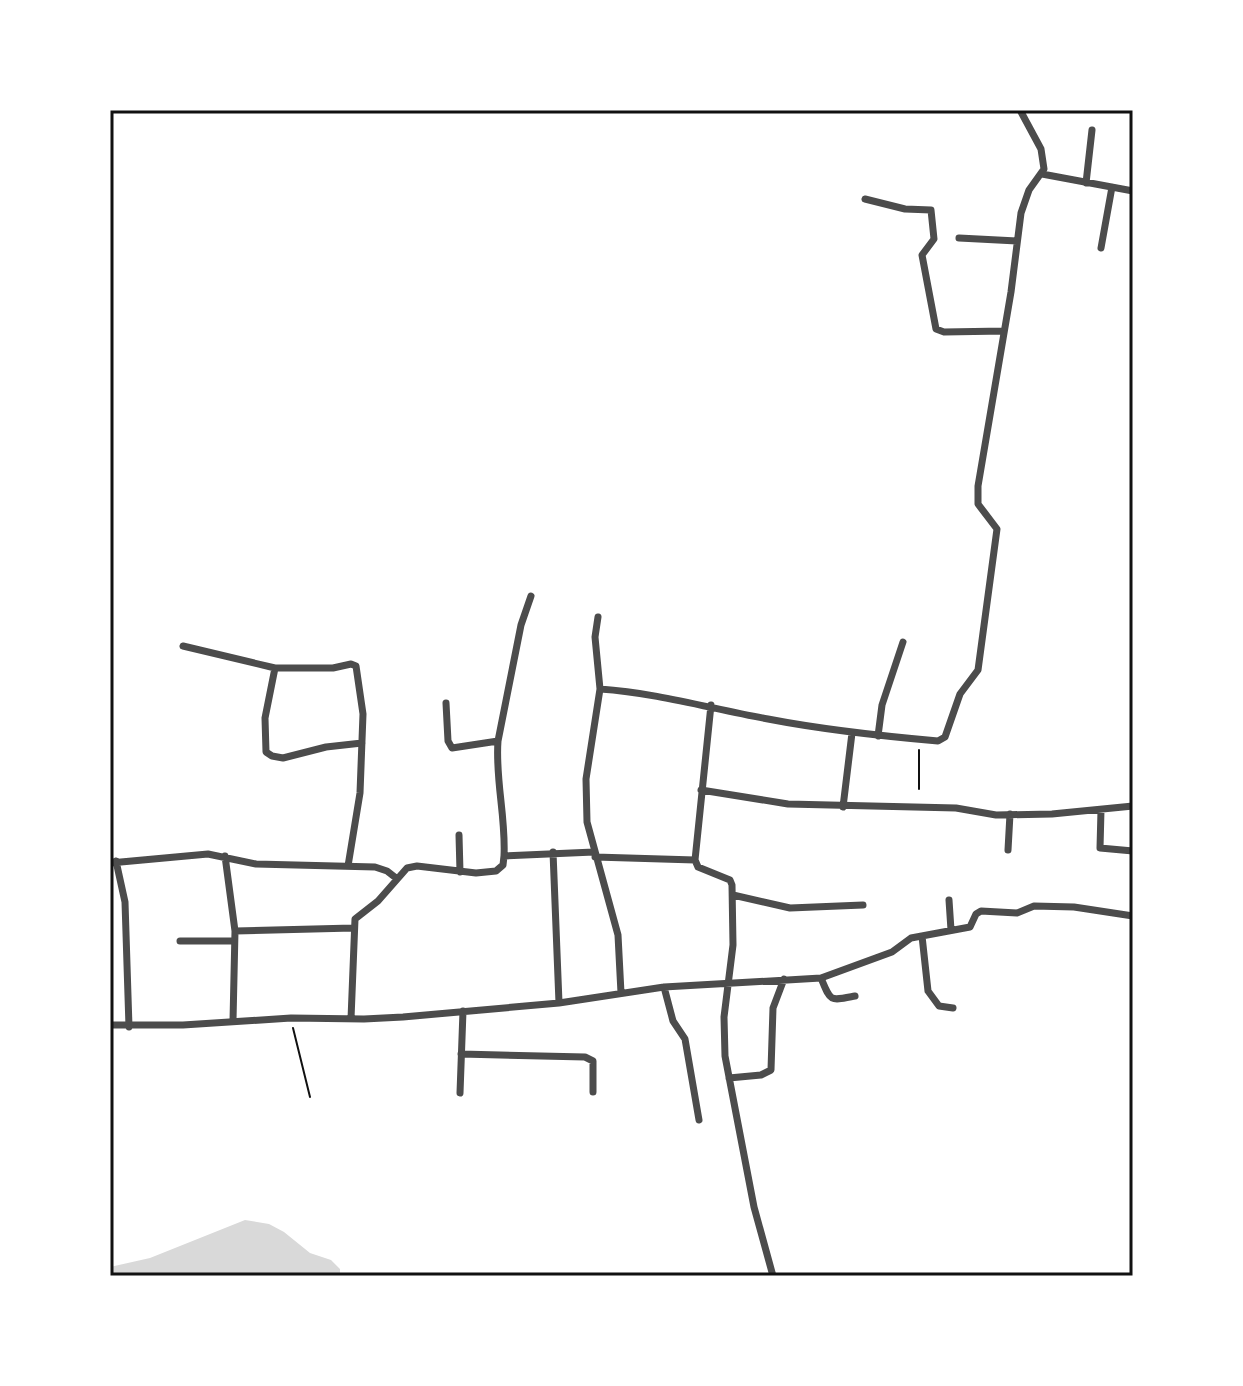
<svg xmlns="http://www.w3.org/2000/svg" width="1243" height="1386" font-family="Jost,sans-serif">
	<rect width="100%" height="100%" fill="#fff"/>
	<path fill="#d9d9d9" d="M245,1220L269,1224L284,1232L310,1253L331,1260L340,1269V1276H110V1267L150,1258Z"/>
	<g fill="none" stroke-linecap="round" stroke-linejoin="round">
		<path stroke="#111" stroke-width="2" d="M919,789V750
			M293,1028L310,1097"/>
		<path stroke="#4c4c4c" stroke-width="7" d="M1042,174L1133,191
			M1086,183L1092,130
			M865,199L905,209L931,210L934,239L922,255L936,329L944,332L1004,331
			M959,238L1017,241
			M1101,248L1112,187
			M598,617L595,637L600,689L586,779L587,822L618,935L621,993
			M183,646L275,668H333L351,664L356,666L363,714L360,793L348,866
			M275,668L265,718L266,752L272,756L283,758L326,747L362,743
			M600,689C658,693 712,709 768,719C825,730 881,736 938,741L945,737L960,694L978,670L997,529L978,504V486L1011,292L1021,213L1029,190L1044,169L1041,149L1020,110
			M446,703L448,741L452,748L498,741
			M711,705L695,860L698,867L730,880L732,885L733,945L724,1017L725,1056L754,1207L773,1276
			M878,736L882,705L903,642
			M701,790L788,804L956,808L996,815L1052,814L1133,806
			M843,807L852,733
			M1101,810L1100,848L1133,851
			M459,835L460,872
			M1008,850L1010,814
			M553,852L559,1003
			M225,856L235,931L233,1021
			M504,856C506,817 495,779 498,741L521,625L531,596
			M595,857L695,860
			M116,861L125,902L129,1027
			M110,863L208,854L256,864L375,867L387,871L396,878
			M733,895L790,908L863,905
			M949,900L951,930
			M235,931L353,928
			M922,936L928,991L939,1006L953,1008
			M180,941H234
			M821,978L892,952L911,938L970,927L976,914L981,911L1017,913L1034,906L1074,907L1133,916
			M664,987L673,1021L685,1039L699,1120
			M351,1019L355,919L378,901L407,868L417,866L476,873L496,871L503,865L504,856L594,852
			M110,1025H183L291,1018L364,1019L403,1017L559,1003L664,987L821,978C831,1002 829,1001 855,996
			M461,1054L585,1057L593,1061V1092
			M729,1078L761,1075L771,1070L773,1008L784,979
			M460,1093L463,1011"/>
	</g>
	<rect width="1243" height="1386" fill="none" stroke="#ffffff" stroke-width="224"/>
	<rect x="112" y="112" width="1019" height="1162" fill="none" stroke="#111" stroke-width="3"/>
</svg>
